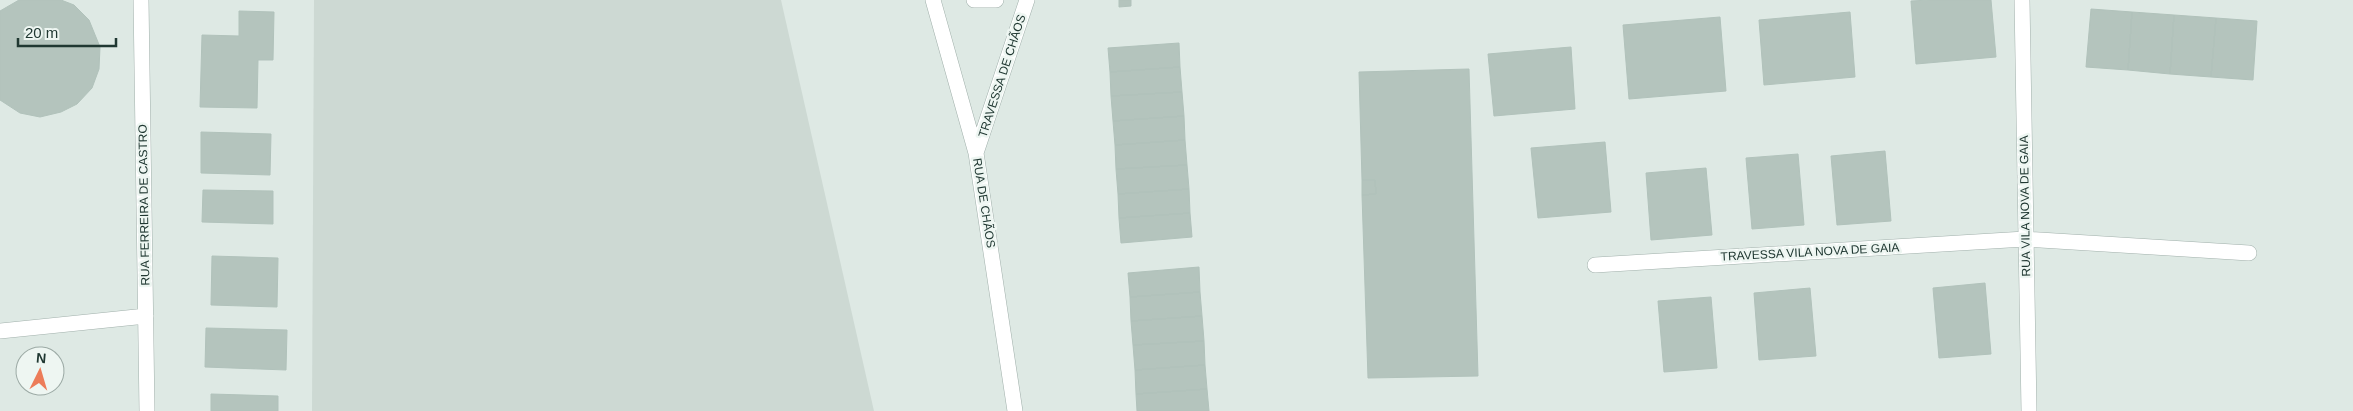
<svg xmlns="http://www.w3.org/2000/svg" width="2353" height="411" font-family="Arial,sans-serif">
	<rect width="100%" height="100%" fill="#dee9e4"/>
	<path fill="#cdd9d3" d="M314,0H781L874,411H312Z"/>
	<path fill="#b4c4bd" stroke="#b1c2bb" d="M19,0H61L74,5L89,20L100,47L99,69L92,88L77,104L61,112L40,117L20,113L0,100V11Z
		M1119,0H1131V6L1119,7Z
		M1929,0H1991L1996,57L1916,64L1911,1Z
		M2091,9L2132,12L2128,70L2086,67Z
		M239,11L274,12L273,60H258L257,108L200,107L202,35L239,36Z
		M1850,12L1855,77L1764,85L1759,20Z
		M2132,12L2174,15L2170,74L2128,70Z
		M2174,15L2216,18L2211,77L2170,74Z
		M1720,17L1726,91L1629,99L1623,25Z
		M2216,18L2257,21L2253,80L2211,77Z
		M1179,43L1180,67L1110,72L1108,48Z
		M1571,47L1575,109L1494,116L1488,54Z
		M1180,67L1182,92L1111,96L1110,72Z
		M1469,69L1478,376L1368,378L1362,195L1376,194L1375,180H1362L1359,72Z
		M1182,92L1184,116L1113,121L1111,96Z
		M1184,116L1185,140L1115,145L1113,121Z
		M201,132L271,134L270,175L201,173Z
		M1185,140L1187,165L1116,169L1115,145Z
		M1605,142L1611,212L1538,218L1531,148Z
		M1885,151L1891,221L1837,225L1831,156Z
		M1798,154L1804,225L1752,229L1746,158Z
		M1187,165L1189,189L1118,194L1116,169Z
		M1706,168L1712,235L1651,240L1646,173Z
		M1362,180H1375L1376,194L1362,195Z
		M1189,189L1190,213L1119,218L1118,194Z
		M203,190L273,191V224L202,222Z
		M1190,213L1192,237L1121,243L1119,218Z
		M212,256L278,258L277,307L211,305Z
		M1199,267L1200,292L1130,297L1128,273Z
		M1985,283L1991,354L1939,358L1933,288Z
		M1810,288L1816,356L1759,360L1754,293Z
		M1200,292L1202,316L1131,321L1130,297Z
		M1711,297L1717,368L1664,372L1658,301Z
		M1202,316L1204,341L1133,345L1131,321Z
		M206,328L287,330L286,370L205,367Z
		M1204,341L1205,365L1135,370L1133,345Z
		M1205,365L1207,389L1136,394L1135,370Z
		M1207,389L1209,411H1137L1136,394Z
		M211,394L278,396V411H211Z"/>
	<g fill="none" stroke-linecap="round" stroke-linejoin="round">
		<g stroke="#a1b0ab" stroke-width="16">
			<path id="street" d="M141,0L147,411
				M933,0L976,153L1015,411
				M974,0H996
				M2022,0L2029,411
				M976,153L1027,0
				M1595,265L2025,239L2249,253
				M0,331L146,316"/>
		</g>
		<use href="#street" stroke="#fff" stroke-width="15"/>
	</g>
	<g text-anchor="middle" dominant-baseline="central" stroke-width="5" stroke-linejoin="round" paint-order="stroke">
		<g font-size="12" fill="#203832" stroke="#eef6f2">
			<text transform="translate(1002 76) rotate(-72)">TRAVESSA DE CHÃOS</text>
			<text transform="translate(984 203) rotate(81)">RUA DE CHÃOS</text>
			<text transform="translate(144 205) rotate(-91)">RUA FERREIRA DE CASTRO</text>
			<text transform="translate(2025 206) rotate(-91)">RUA VILA NOVA DE GAIA</text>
			<text transform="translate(1810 252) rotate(-3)">TRAVESSA VILA NOVA DE GAIA</text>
		</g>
	</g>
	<g transform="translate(40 371) rotate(5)"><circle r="24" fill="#eef6f2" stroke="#9caaa5"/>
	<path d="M0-4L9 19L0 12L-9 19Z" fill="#ec7c59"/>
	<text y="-8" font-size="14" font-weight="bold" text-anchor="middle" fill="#203832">N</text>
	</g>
	<path d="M18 38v8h98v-8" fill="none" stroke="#203832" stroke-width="2.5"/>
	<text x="25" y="38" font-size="15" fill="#203832" stroke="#eef6f2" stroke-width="4" paint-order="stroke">20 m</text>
</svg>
